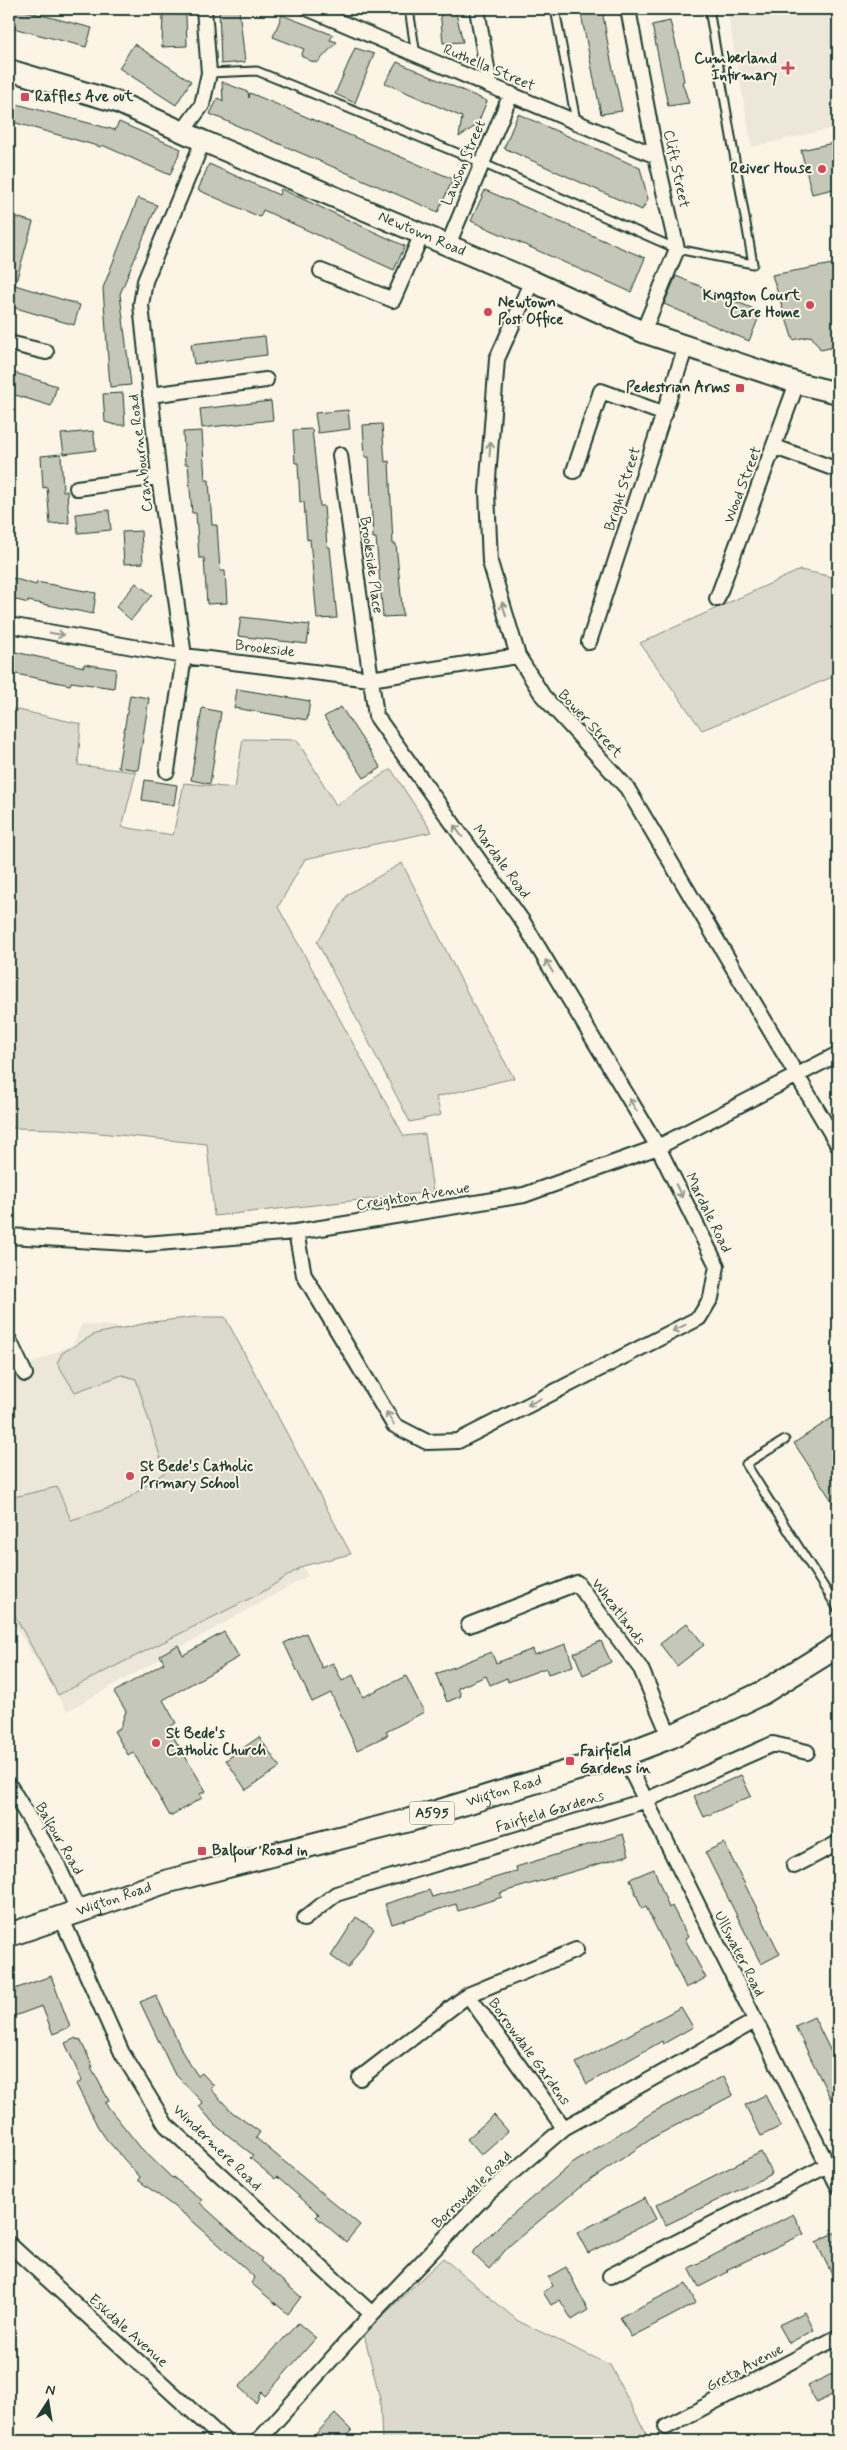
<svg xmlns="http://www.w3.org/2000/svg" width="847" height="2450" font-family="Mynerve,sans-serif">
	<rect width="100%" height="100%" fill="#fcf5e5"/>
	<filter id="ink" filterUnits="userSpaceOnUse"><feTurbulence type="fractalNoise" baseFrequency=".02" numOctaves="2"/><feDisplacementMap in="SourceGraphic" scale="10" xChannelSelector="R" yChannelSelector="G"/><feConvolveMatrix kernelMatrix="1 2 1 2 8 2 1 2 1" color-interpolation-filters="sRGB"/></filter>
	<g filter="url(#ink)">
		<path fill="#ece7d8" d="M727,9H838V127L752,147Z
			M82,1324L171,1330L308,1576L67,1711L9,1616V1375L73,1344Z"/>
		<path fill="#dcdacc" stroke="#7e8c80" d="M800,570L838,578V649L835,676L702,730L640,643Z
			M9,708L81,724L78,765L136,772L122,827L173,835L184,783L235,788L243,739L297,740L336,805L391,769L432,832L305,859L278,907L404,1136L425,1134L433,1192L214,1216L207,1144L60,1129L9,1128Z
			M402,863L479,1016L514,1078L436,1097L441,1115L410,1122L317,942L348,894Z
			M195,1317H225L351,1554L303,1566L261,1593L58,1695L9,1605V1498L57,1487L71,1520L119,1505L165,1472L136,1379L122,1375L75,1392L57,1363L62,1353L95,1334L152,1322Z
			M443,2258L518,2321L610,2365L650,2441H382L380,2399L364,2334Z"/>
		<path fill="#c5c7b9" stroke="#1f3d34" d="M9,9H18L92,28L86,47L9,27Z
			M219,9H239L245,62L221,64Z
			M440,9H455L463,42L443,43Z
			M580,9H602L609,51L622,111L601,114Z
			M163,14L186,15L187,46L162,47Z
			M282,15L333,35L330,40L337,42L317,63L311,61L301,56L304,49L273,37Z
			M670,21L680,60L684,81L682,82L689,103L668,106L652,25Z
			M134,44L191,81L176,105L119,68Z
			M355,48L374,54L355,103L335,94Z
			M397,62L487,101L477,125L459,137L462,117L385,83Z
			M222,82L248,92L249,98L250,93L453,179L438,212L210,114L218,98L223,101Z
			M9,102L115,130L119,122L181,149L170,175L102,145L101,147L9,121Z
			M518,114L640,168L648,199L642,210L504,148Z
			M838,142V188L812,194L801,150Z
			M209,164L279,195L281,189L405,246L394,270L263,210L260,217L198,190Z
			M485,190L645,258L631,292L471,221Z
			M138,198L157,205L120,294L131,385L110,387L103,288Z
			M13,216L33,222L15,285L80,305L74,325L9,306V231Z
			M838,263V346L821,350L811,336L793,340L772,275Z
			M676,276L761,312L749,341L664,304Z
			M265,336L267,355L194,364L191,344Z
			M9,371L57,386L51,406L9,393Z
			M123,393L125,425H115L105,422L103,394Z
			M271,401L273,420L202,428L200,409Z
			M348,410L350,429L318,433L315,413Z
			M382,424L385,462L389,461L393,544H396L403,616L383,617L376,538H373L369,457H365L363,425Z
			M312,429L320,506H324L327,547H330L337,618L317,619L310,539L307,540L304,502H300L298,463H295L293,430Z
			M93,431L96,450L64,454L61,434Z
			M202,431L205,480H209L212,525H217L220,571H225L227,603L207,604L204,558H199L196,513H192L188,464H185L183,432Z
			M61,454L63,491H67L69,523L50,524L47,487L43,488L41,456Z
			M109,510L111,530L78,533L76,514Z
			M141,531L143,563L124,564L122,532Z
			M9,577L36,585L37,582L96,593L93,614L28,601V603L9,598Z
			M136,583L152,595L131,620L116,607Z
			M241,617L310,625L307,644L238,636Z
			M15,652L84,667V664L116,669L114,688L71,682L70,685L11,673Z
			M237,689L310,701L307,720L234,708Z
			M130,695L149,698L138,770L118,767Z
			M341,707L381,768L364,778L324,717Z
			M202,708L221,712L210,784L191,780Z
			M145,780L177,785L174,805L142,800Z
			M838,1414V1510L794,1443Z
			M687,1623L704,1645L677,1666L660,1644Z
			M224,1632L239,1657L163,1700L176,1723L168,1728L206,1791L200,1794L202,1798L170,1816L133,1752L128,1755L114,1731L120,1728L126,1711L114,1692L164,1663L160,1655L178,1645L183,1655Z
			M306,1633L322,1668L333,1663L342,1681L353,1675L363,1697L406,1676L424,1712L386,1732L388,1735L357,1750L331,1693L312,1702L284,1643Z
			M601,1641L611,1662L583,1675L574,1653Z
			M566,1644L573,1666L548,1674L546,1668L508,1682L507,1678L490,1685L486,1676L458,1688L461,1696L447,1702L436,1674L491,1652L496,1663L533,1649L534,1655Z
			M259,1737L280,1767L246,1790L226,1760Z
			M741,1775L751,1796L704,1817L694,1796Z
			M623,1834L629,1855L500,1893L502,1897L458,1911L456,1904L392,1924L385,1904L429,1890L432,1897L517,1871L516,1867Z
			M724,1843L780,1954L761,1964L705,1852Z
			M654,1869L669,1908L672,1906L688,1937L685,1939L706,1978L686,1988L646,1907L642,1909L630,1879Z
			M356,1917L374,1929L348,1968L331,1956Z
			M51,1976L70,2027L53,2034L42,2006L9,2018V1991Z
			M156,1995L184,2055L198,2076L202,2073L214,2086L211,2089L232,2112L260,2132L256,2138L360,2225L346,2242L316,2217L319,2214L277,2177L275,2179L250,2158L253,2155L215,2125L199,2106L203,2103L174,2073L140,2002Z
			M681,2007L693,2027L663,2044L662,2041L587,2084L576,2063Z
			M814,2017L834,2058L838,2056V2114L795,2026Z
			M76,2038L77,2040L80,2039L86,2052L93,2067H91L109,2101L105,2103L140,2147L172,2178L173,2177L202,2200L200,2203L262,2259L260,2261L301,2297L288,2314L251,2283L255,2278L225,2250L188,2217L138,2180L140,2177L107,2140L98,2127L76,2084L82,2081L65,2043Z
			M724,2076L733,2095L654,2137L579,2188L510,2245L489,2269L472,2253L503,2222L572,2164L653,2112Z
			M765,2095L781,2126L761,2136L745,2105Z
			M494,2115L508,2131L481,2155L467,2139Z
			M761,2152L772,2174L666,2225L656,2205Z
			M645,2198L656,2219L588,2253L577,2233Z
			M793,2214L804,2234L726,2270L728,2272L699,2287L689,2268Z
			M838,2231V2287L816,2242Z
			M566,2267L588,2310L572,2320L560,2300L551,2305L543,2292L553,2286L548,2277Z
			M686,2284L696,2303L631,2337L620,2317Z
			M805,2312L814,2330L789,2343L779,2325Z
			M298,2323L316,2338L265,2396L261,2392L256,2403L239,2387Z
			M838,2371V2392L816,2403L807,2386Z
			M335,2414L352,2431L342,2441H309Z"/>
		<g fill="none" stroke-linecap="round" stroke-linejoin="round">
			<g stroke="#1f3d34" stroke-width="11">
				<path id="lane" d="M409,9L416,55
					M555,9L576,121
					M209,73L257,71L482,163L677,249L753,264L709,9
					M785,1440L746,1464L838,1609"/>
			</g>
			<g stroke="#1f3d34" stroke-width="18">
				<path id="street" d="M309,9L656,156
					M477,9L490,86
					M628,9L656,156L677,249L643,332
					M183,131L202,105L209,73L204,9
					M448,245L511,94
					M321,271L393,300L422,234
					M532,281L497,359L487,492L490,562L518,656L543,696L627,788L838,1145
					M9,343L46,352
					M150,395L266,380
					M775,447L838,470
					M574,471L601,391L665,414
					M77,488L159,477
					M717,599L797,383
					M9,625L184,656L370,679L518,656
					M589,642L686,346
					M167,771L184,656L159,477L141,305L145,281L203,141
					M296,1232L304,1275L394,1425L427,1442L458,1441L699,1318L711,1298L717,1266L658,1147L523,922L376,716L340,455
					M9,1236L145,1244L296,1232L524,1195L658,1147L838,1054
					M9,1340L25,1374
					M469,1625L577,1583L641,1669L670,1737
					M623,1755L838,2186
					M9,1785L57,1864L78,1910
					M794,1866L838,1843
					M61,1917L122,2053L166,2125L372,2314
					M304,1919L336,1894L644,1801L773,1744L807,1752
					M468,1995L564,2128
					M360,2078L468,1995L576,1950
					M9,2244L225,2441
					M610,2276L838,2160
					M666,2427L838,2337
					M258,2441L372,2314L486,2195L564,2128L755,2021"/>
			</g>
			<g stroke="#1f3d34" stroke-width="24">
				<g id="secondary">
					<path id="s1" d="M9,70L117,102L203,141L532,281L643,332L797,383L838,393"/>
				</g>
			</g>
			<g stroke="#1f3d34" stroke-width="26">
				<g id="primary">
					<path id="s2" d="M9,1935L165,1882L410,1820L623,1755L670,1737L764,1692L838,1646"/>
				</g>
			</g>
			<use href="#lane" stroke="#fcf5e5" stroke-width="7"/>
			<use href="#street" stroke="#fcf5e5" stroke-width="14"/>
			<use href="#secondary" stroke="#fcf5e5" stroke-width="20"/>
			<use href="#primary" stroke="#fcf5e5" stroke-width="22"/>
		</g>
		<defs><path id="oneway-shaft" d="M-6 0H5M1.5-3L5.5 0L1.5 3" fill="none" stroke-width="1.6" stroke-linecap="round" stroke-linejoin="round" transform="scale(1.25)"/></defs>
		<g stroke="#8e998c">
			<use href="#oneway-shaft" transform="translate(490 449) rotate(-86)"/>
			<use href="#oneway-shaft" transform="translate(504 609) rotate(-107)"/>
			<use href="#oneway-shaft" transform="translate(57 634) rotate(10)"/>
			<use href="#oneway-shaft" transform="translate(458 831) rotate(-126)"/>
			<use href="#oneway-shaft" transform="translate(549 966) rotate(-121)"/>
			<use href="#oneway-shaft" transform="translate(633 1105) rotate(-121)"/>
			<use href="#oneway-shaft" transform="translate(679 1191) rotate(64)"/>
			<use href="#oneway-shaft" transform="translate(679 1328) rotate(153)"/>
			<use href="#oneway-shaft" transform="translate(534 1402) rotate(153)"/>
			<use href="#oneway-shaft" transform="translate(390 1418) rotate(-121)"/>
		</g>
	</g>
	<g fill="#d1495b" stroke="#fcf5e5" stroke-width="2">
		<path d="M785.5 60.5h5v5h5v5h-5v5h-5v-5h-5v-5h5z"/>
		<rect x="20" y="92" width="10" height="10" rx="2.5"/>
		<circle cx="822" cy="169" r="5"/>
		<circle cx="810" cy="305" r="5"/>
		<circle cx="488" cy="312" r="5"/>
		<rect x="735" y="383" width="10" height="10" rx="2.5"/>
		<circle cx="130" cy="1476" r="5"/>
		<circle cx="156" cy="1743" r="5"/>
		<rect x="565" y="1756" width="10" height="10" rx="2.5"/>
		<rect x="197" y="1846" width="10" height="10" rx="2.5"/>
	</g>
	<g text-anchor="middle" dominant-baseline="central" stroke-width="4" stroke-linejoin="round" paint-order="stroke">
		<rect fill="#fcf5e5" stroke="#617469" stroke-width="1" x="409.5" y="1801.5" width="45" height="23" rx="4"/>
		<g font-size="14" font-weight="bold" fill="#1f3d34">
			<text x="432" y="1813">A595</text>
		</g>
		<g font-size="15" font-weight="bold" fill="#1f3d34" stroke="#fcf5e5" text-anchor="start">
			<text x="777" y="59" text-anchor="end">Cumberland<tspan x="777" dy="17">Infirmary</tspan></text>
			<text x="35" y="97">Raffles Ave out</text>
			<text x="812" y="169" text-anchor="end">Reiver House</text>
			<text x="800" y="296" text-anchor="end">Kingston Court<tspan x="800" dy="17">Care Home</tspan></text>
			<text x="498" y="303">Newtown<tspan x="498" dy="17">Post Office</tspan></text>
			<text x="730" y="388" text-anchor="end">Pedestrian Arms</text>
			<text x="140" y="1467">St Bede's Catholic<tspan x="140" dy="17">Primary School</tspan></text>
			<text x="166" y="1734">St Bede's<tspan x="166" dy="17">Catholic Church</tspan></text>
			<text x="580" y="1752">Fairfield<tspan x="580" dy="17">Gardens in</tspan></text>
			<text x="212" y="1851">Balfour Road in</text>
		</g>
		<g font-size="15" fill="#1f3d34" stroke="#fcf5e5">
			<text transform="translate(489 68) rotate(23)">Ruthella Street</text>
			<text transform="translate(464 163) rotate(-67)">Lawson Street</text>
			<text transform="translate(676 169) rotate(78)">Clift Street</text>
			<text stroke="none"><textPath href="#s1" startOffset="445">Newtown Road</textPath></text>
			<text transform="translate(141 453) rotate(-97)">Cranbourne Road</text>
			<text transform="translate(743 485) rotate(-69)">Wood Street</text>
			<text transform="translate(623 489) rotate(-72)">Bright Street</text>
			<text transform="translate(371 565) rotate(82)">Brookside Place</text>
			<text transform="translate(265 649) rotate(7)">Brookside</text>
			<text transform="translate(590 724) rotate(47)">Bower Street</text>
			<text transform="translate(501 862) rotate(54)">Mardale Road</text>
			<text transform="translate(413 1197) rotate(-9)">Creighton Avenue</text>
			<text transform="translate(708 1213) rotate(64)">Mardale Road</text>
			<text transform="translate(618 1612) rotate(53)">Wheatlands</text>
			<text stroke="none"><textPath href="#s2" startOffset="516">Wigton Road</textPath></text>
			<text transform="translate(550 1812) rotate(-17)">Fairfield Gardens</text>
			<text transform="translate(59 1839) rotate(60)">Balfour Road</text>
			<text stroke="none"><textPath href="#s2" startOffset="111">Wigton Road</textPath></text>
			<text transform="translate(739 1954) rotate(63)">Ullswater Road</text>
			<text transform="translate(529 2052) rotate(54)">Borrowdale Gardens</text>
			<text transform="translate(217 2148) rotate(44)">Windermere Road</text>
			<text transform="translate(472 2190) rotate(-44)">Borrowdale Road</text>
			<text transform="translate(128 2331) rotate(42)">Eskdale Avenue</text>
			<text transform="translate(745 2368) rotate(-28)">Greta Avenue</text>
		</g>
	</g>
	<rect width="847" height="2450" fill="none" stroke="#fcf5e5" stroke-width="30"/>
	<rect x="15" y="15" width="817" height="2420" fill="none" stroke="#1f3d34" stroke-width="2" filter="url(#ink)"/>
	<g transform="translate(48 2402) rotate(12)" stroke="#fcf5e5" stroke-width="4" paint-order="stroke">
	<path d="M0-4L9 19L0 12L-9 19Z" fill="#1f3d34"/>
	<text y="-8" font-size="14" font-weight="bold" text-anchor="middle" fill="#1f3d34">N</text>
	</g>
</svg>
